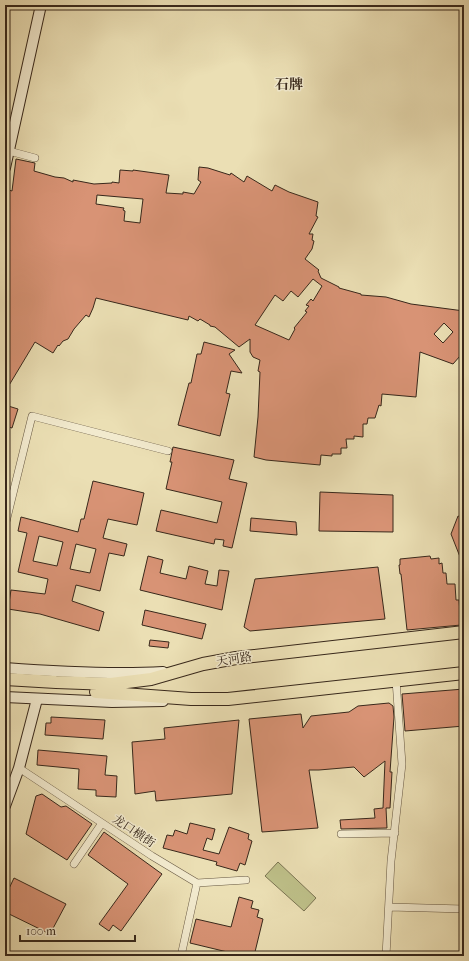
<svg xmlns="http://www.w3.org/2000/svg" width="469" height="961" font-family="'IM FELL French Canon','Noto Serif SC',serif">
	<rect width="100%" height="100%" fill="#ebdfb4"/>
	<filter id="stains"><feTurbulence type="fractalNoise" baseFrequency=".005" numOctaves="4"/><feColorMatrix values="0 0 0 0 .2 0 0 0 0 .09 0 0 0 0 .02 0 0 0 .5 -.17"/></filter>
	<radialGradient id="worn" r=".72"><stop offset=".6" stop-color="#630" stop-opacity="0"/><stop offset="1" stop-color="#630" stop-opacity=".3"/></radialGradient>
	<path fill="#bec089" stroke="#7b7452" d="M278,862L316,898L304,911L265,876Z"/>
	<path fill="#d89375" stroke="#38281b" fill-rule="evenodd" d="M16,159L35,163L34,171L55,177L64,178L73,182V180L94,184L112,183V182L119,183L120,170L133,171V170L169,175L166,193L183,194V192L194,194L201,182L198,180L199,167L208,168L230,175L231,173L244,182L247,176L272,191L275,185L289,192L318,202L316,216L318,217L309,234H313L312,240L314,241L312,249L305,259L319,270L318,271L321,278L339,287V288L361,294V295L386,297L411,304L464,311V359L460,356L453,364L420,352L416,397L382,394L381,406L379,405L375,418H368L367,424H363V437L354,436V439H346L347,448H341V454H332V456L321,455L320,465L266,460L254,457L258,417L260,372L258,371L260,360L253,357L250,352V339L239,347L215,327L210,326V325L200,319L198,321L189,316L188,320L96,298L93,308L89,317L86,315L74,329L68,339L63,341L59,346L58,345L53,353L35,342L5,392V203L9,190L12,191ZM97,195L143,199L140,223L124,221L125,211L123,210L124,208L96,204ZM313,279L322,286L313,301L311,299L306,305L309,306L305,311L307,312L294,328L295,329L289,340L255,325L275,295L283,301L291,291L298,297ZM444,323L453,332L443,343L434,334Z
		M204,342L235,350L229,354L242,373L231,371L226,393L230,394L220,436L178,425L189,383H191L197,354H201Z
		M5,405L18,409L12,428L5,426Z
		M173,447L234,460L229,479L247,483L232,548L223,546L224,540L215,539L214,544L156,531L161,510L217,523L222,502L166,489L172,462H170Z
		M93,481L144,493L137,525L108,519L103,538L127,544L124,556L109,553L100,591L76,585L72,601L104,612L99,631L40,614L8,609L11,590L45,594L48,579L18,572L27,533L18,531L21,517L78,532L81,519H84ZM39,536L63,542L57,566L33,561ZM76,544L96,549L90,573L70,569Z
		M320,492L393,495V532L319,531Z
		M458,516L464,518V567L451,534Z
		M251,518L296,522L297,535L250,531Z
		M148,556L163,560L160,573L186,579L189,566L208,571L205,584L217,586L219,570L229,571L222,610L140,590Z
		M430,556L431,559L439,558V564L442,563L443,573H446L447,584H455L456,600H459L461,625L407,630L401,574H400L399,565H400V559Z
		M378,567L385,619L250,631L244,627L255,579Z
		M145,610L206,624L202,639L142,625Z
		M150,640L169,642L168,648L149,646Z
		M464,689V726L405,731L402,694Z
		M389,703L393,706L394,717L390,772H392L390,808H386L387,828L341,829L340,820L375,818L374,809L383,808L385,761L364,777L354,767L319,770H309L318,828L262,832L249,719L301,714L303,728L311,716L349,712L358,706Z
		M51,717L105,720L103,739L45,735L46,723H51Z
		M239,720L232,794L156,801L155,791L135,794L132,742L165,739L164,728Z
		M38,750L107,756L105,775L117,776L116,797L96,796V790L78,789L79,769L37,765Z
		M42,794L61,807L66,806L92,824L67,860L26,834L36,796Z
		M190,823L215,829L212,840L207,838L203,850L219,854L229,827L249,834L248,839L252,841L245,865L240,863L237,871L216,865L217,862L163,848L167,835L173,836L175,830L187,834Z
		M104,832L162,874L121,931L113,925L109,931L99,924L128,884L88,855Z
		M14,878L66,904L50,934L5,912V897Z
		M239,897L253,901L251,908L259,910L257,917L263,919L254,956H244L190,943L196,919L231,927Z"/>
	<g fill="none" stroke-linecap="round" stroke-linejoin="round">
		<g stroke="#655641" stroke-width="8">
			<path id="street" d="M9,151L35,158
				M5,526L32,416L168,451
				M19,768L152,856L197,883L246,880
				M341,834L395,833
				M74,864L102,823
				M389,907L464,909
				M181,956L197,883
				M386,956L391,861L402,764L396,680"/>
		</g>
		<g stroke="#38281b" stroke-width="12">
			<path id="secondary" d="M5,168L41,5
				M5,668C58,672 110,675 163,672
				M5,697L112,702L163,701
				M5,806L19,768L37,699"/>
		</g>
		<g stroke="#38281b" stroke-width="14">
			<path id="highway" d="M5,679L56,682L111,684L151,679L203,664L236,658L464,632
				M96,692L191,699H228L464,673"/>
		</g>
		<use href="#street" stroke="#f2eace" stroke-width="7"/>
		<use href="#secondary" stroke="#f2eace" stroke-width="10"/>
		<use href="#highway" stroke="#ebdfb4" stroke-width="12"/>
	</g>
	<g text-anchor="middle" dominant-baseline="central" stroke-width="3" stroke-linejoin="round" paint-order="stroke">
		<g font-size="12" fill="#38281b" stroke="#f2eace">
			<text transform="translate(234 659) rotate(-9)">天河路</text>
			<text transform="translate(134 831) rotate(34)">龙口横街</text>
		</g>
		<g font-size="14" font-weight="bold" fill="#38281b" stroke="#f2eace">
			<text x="289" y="84">石牌</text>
		</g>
	</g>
	<rect width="469" height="961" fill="none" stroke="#ebdfb4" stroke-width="20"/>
	<rect x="6" y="6" width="457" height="949" fill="none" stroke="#38281b" stroke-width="2"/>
	<rect x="10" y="10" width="449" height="941" fill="none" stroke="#38281b"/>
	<path d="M20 935v6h115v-6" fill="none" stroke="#38281b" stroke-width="2"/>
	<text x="26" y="935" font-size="12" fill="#38281b" stroke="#f2eace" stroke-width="3" paint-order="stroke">100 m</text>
	<rect width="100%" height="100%" filter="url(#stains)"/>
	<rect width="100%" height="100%" fill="url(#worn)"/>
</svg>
